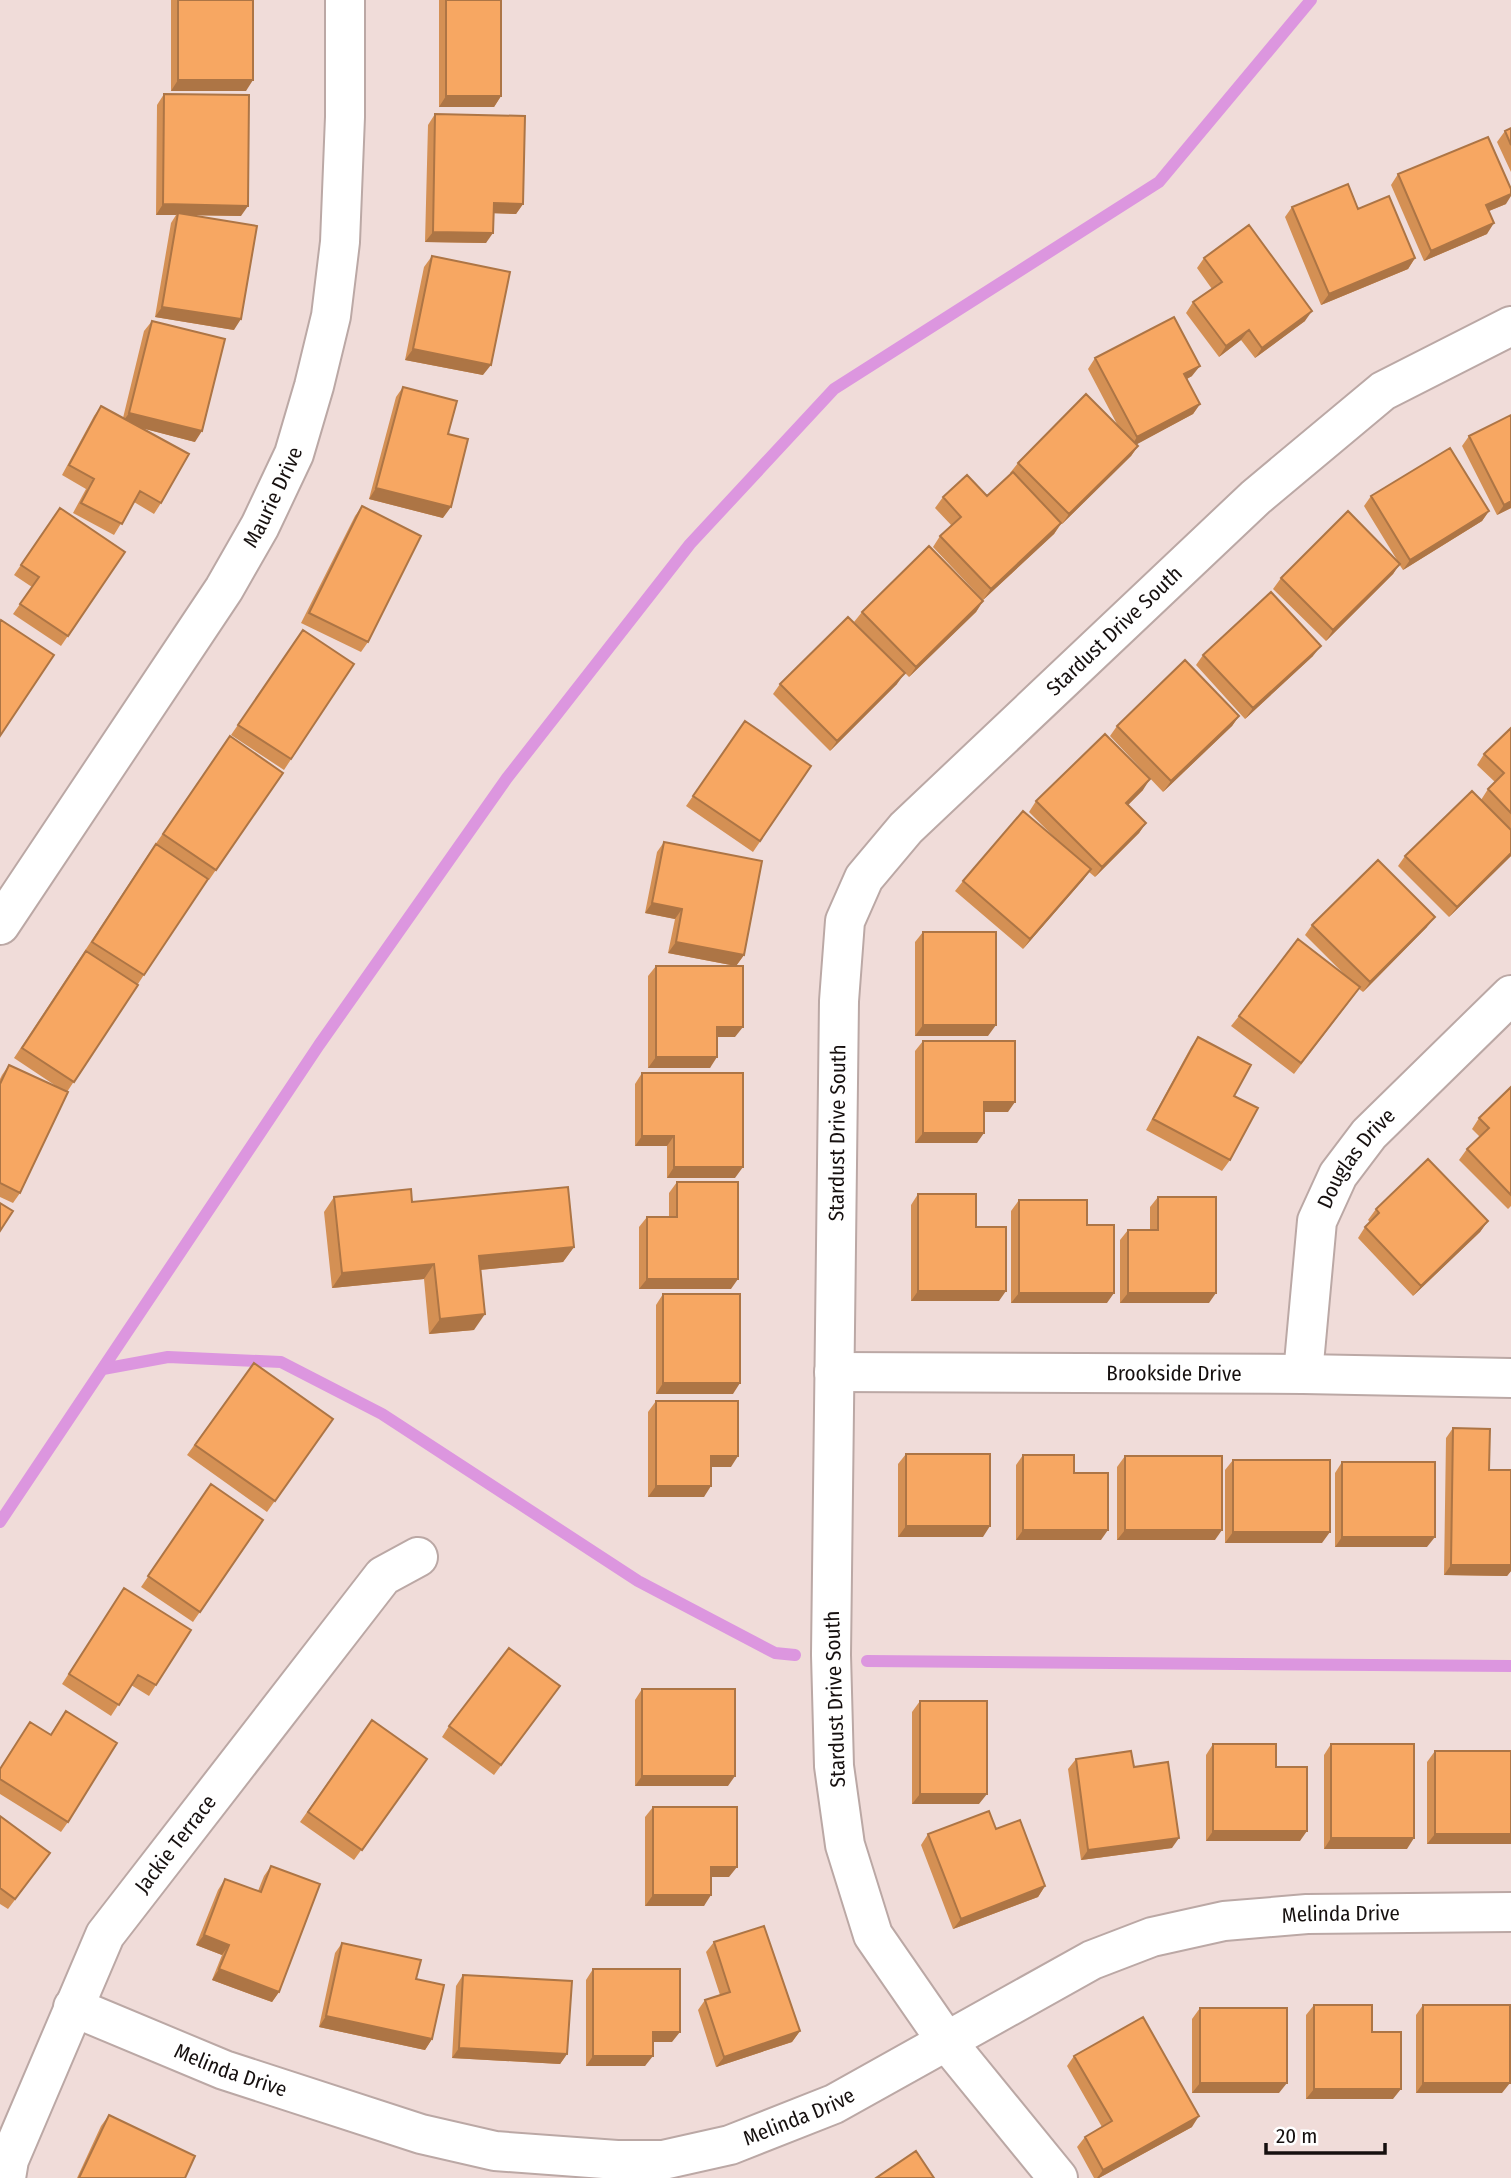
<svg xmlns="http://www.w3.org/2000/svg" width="1511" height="2178" font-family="'Fira Sans Condensed',sans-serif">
	<rect width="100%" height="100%" fill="#f0dcd9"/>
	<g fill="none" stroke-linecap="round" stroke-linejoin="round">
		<path stroke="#dc96df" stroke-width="12" d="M103,1369L168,1357L281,1362L382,1414L638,1581L775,1653L795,1655
			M0,1522L319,1045L507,778L690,544L834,389L1159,182L1311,0
			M867,1661L1511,1666"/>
		<g stroke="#bba8a5" stroke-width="42">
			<g id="minor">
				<path id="s1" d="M0,925L224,589L260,526L294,454L314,386L331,316L340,242L345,117V0"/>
				<path id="s2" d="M834,1372L1303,1374L1511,1378"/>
				<path id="s3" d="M1303,1374L1317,1221L1338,1175L1369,1134L1511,995"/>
				<path id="s4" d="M73,2007L224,2070L421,2134L495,2151L617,2160H663L730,2145L834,2104L1092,1960L1152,1937L1224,1921L1307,1914L1511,1912"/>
				<path id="s5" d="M6,2178L9,2160L105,1935L383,1576L418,1557"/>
			</g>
		</g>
		<g stroke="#bba8a5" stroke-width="42">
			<g id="tertiary">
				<path id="s6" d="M1058,2178L947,2042L873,1935L845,1845L834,1766L831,1655L839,1001L845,921L864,878L906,828L1256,497L1383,391L1511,326"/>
			</g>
		</g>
		<use href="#minor" stroke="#fff" stroke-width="38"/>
		<use href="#tertiary" stroke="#fff" stroke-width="38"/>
	</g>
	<path fill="#d49054" d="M171,0H253L246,91H171Z
		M439,0H501V96L494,107H439Z
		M164,94L241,216L192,215L234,330L155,317L171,223L176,215H156L157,105Z
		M435,114L523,204L516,214L493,213L486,243L425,242L428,125Z
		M1511,128V172L1497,142L1505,131Z
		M1398,174L1506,204L1489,211L1487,234L1424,261L1391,185Z
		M1292,207L1358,209L1415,258L1408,269L1321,305L1285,217Z
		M432,256L483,375L405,360L424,267Z
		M1204,258L1305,321L1255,358L1241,340L1219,357L1186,313L1193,302L1212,289L1197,268Z
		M152,321L195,442L142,428L161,503L154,514L134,502L114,535L73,513L86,489L62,475L94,416L101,406L123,418L144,331Z
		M1095,358L1192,376L1187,379L1200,404L1193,414L1136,444L1138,446L1131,456L1062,524H1061L1054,534L983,600L933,547L940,536L952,526L935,508L943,497L987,496L1011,474L1010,473L1018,463L1118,426L1088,369Z
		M403,387L448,434L443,518L369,499L396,397Z
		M1511,415V508L1497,515L1462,446L1469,436Z
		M1371,496L1489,511L1482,521L1403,570L1399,564L1393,574L1326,641L1273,589L1281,578L1397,560L1364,506Z
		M362,506L368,642L361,652L301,623L355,516Z
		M60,508L125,552L61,646L13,614L32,587L14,575Z
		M983,601L976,612L909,677L854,622L862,612Z
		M303,630L354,664L284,770L231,735Z
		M1203,655L1313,656L1245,719L1196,665Z
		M780,684H897L830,751L773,694Z
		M1239,716L1232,726L1163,792L1110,736L1117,726Z
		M745,721L811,766L753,852L686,806Z
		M1511,728V856L1449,917L1398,866L1405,856L1481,800L1488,789L1495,782L1477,765L1484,754Z
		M230,736L283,773L209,880L207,879L67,1092L20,1193L13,1203L0,1197V1079L2,1075L9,1065L59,1088L14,1058L148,855Z
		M1143,790L1128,805L1146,823L1139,833L1095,877L1089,872L1083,880L1023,949L955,891L963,881L1064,847L1029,812L1036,801Z
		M664,842L744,955L736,966L668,953L675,919L645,913L657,852Z
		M1312,925L1427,927L1363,992L1359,989L1294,1074L1231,1026L1239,1016L1346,976L1305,935Z
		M923,932L988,1036H915V942Z
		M656,966L735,1037H717L710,1068H648V976Z
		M1198,1037L1234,1096L1230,1160L1222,1171L1146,1130L1191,1047Z
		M923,1041L1008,1112H984L977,1143H915V1051Z
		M642,1073L735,1178H667V1146H635V1084Z
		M1511,1087V1206L1508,1209L1459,1160L1467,1149L1480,1137L1472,1129L1479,1118Z
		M677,1182L731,1289H639V1227L647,1217H669V1193Z
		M918,1194L976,1227L999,1301H911V1205Z
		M334,1197L412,1202L574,1247L563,1262L480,1270L474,1330L429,1334L424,1279L332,1288L324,1212Z
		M1158,1197L1209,1303H1120V1240L1128,1230H1150V1207Z
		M1019,1200L1087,1225L1107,1303H1011V1211Z
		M1376,1209L1488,1221L1480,1232L1413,1296L1358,1238L1365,1227L1370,1222L1368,1220Z
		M663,1294L733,1394H656V1305Z
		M254,1363L333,1419L267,1512L187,1455Z
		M656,1401L731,1467H711L704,1497H648V1412Z
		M1453,1428L1489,1470H1511V1571L1507,1576L1444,1575L1446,1438Z
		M906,1454L983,1537H898V1464Z
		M1023,1455L1101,1540H1016V1465Z
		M1125,1456L1215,1540H1117V1467Z
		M1233,1460L1322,1543H1225V1470Z
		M1342,1462L1427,1547H1335V1473Z
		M211,1484L263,1520L193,1622L141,1587Z
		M124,1588L156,1685L149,1696L131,1685L111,1716L62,1684Z
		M560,1686L494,1775L442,1737L449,1726Z
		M642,1689L728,1786H635V1700Z
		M920,1701L979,1804H912V1712Z
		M66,1711L68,1822L61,1832L0,1794V1768L30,1722L50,1735Z
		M372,1720L427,1759L354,1860L300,1822Z
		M1213,1744L1276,1767L1300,1841H1206V1755Z
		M1331,1744L1407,1849H1324V1755Z
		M1435,1751L1511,1844H1427V1762Z
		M1076,1759L1134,1767L1172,1848L1081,1860L1068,1769Z
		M653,1807L729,1877H711L704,1906H645V1817Z
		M0,1816L42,1864L8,1909L0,1904Z
		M928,1834L1045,1886L1038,1897L953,1929L921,1845Z
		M271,1866L279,1992L272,2002L212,1980L222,1955L196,1945L218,1890L225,1879L258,1891L264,1876Z
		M714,1942L800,2031L792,2042L716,2067L698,2010L705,2000L720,1995L706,1952Z
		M342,1943L416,1979L432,2039L425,2050L319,2027L335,1953Z
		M593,1969L672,2042H653L645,2066H586V1980Z
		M463,1975L567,2054L560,2064L452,2058L456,1986Z
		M1314,2005L1372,2032L1393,2099H1306V2015Z
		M1423,2005L1502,2093H1416V2015Z
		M1200,2008L1279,2093H1192V2019Z
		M1074,2056L1192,2127L1099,2178H1094L1077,2147L1085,2137L1102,2127L1067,2066Z
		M109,2115L185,2178H77L101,2126Z"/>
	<path fill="#ad7545" d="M178,80H253L246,91H171Z
		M446,96H501L494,107H439Z
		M1511,194V196L1506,204L1479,215L1486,205Z
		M494,203L523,204L516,214L486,213Z
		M163,204L248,206L241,216L178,215V213L176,215H156Z
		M1494,223L1487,234L1424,261L1431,251Z
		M433,232L493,233L486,243L425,242Z
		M1415,258L1408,269L1321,305L1329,294Z
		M162,307L241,319L234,330L155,317Z
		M1312,311L1305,321L1255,358L1262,348Z
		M1249,330L1241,340L1219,357L1226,346Z
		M413,349L491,365L483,375L405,360Z
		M1200,366L1192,376L1177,384L1184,374Z
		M1200,404L1193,414L1130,448L1137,437Z
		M129,413L202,431L195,442L122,423Z
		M1138,446L1131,456L1062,524L1069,514Z
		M376,488L451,507L443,518L369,499Z
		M1511,501V508L1497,515L1504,505Z
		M1489,511L1482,521L1403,570L1410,560Z
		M1061,523L1054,534L983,600L991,589Z
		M1400,564L1393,574L1326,641L1333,630Z
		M983,601L976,612L909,677L916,667Z
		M1321,646L1313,656L1245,719L1253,708Z
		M905,673L897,684L830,751L837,741Z
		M1239,716L1232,726L1163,792L1171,781Z
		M1150,779L1143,790L1119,814L1126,803Z
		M1146,823L1139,833L1095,877L1102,867Z
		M1511,853V856L1449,917L1457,907Z
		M1091,869L1083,880L1023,949L1030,939Z
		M652,903L682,909L675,919L645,913Z
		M1435,917L1427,927L1363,992L1370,982Z
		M676,942L744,955L736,966L668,953Z
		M923,1025H996L988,1036H915Z
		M717,1027H743L735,1037H710Z
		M656,1057H717L710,1068H648Z
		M984,1102H1015L1008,1112H977Z
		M923,1133H984L977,1143H915Z
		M642,1136H674L667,1146H635Z
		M674,1167H743L735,1178H667Z
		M1488,1221L1480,1232L1413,1296L1421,1286Z
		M574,1247L563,1262L468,1271L479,1256Z
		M434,1264L424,1279L332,1288L342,1273Z
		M647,1279H738L731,1289H639Z
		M918,1291H1006L999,1301H911Z
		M1019,1293H1114L1107,1303H1011Z
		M1128,1293H1216L1209,1303H1120Z
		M485,1314L474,1330L429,1334L440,1319Z
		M663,1383H740L733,1394H656Z
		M711,1456H738L731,1467H704Z
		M656,1486H711L704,1497H648Z
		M906,1526H990L983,1537H898Z
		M1023,1530H1108L1101,1540H1016Z
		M1125,1530H1222L1215,1540H1117Z
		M1233,1532H1330L1322,1543H1225Z
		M1342,1537H1435L1427,1547H1335Z
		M1451,1565H1511V1571L1507,1576L1444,1575Z
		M642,1776H735L728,1786H635Z
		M920,1794H987L979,1804H912Z
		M1213,1831H1307L1300,1841H1206Z
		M1435,1834H1511V1844H1427Z
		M1179,1838L1172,1848L1081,1860L1088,1850Z
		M1331,1838H1414L1407,1849H1324Z
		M711,1867H737L729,1877H704Z
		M1045,1886L1038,1897L953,1929L961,1919Z
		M653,1895H711L704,1906H645Z
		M204,1935L229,1945L222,1955L196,1945Z
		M219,1969L279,1992L272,2002L212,1980Z
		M326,2016L432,2039L425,2050L319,2027Z
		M800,2031L792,2042L716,2067L724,2057Z
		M653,2032H680L672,2042H645Z
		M459,2048L567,2054L560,2064L452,2058Z
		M593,2056H653L645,2066H586Z
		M1200,2083H1287L1279,2093H1192Z
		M1423,2083H1510L1502,2093H1416Z
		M1314,2089H1401L1393,2099H1306Z
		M1199,2116L1192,2127L1099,2178H1097L1103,2170Z"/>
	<path fill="#f7a762" stroke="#ad7545" stroke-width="2" d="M178,0H253V80H178Z
		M446,0H501V96H446Z
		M164,94L249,95L248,206L163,204Z
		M435,114L525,116L523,204L494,203L493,233L433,232Z
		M1511,128V145L1505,131Z
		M1488,137L1511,189V194L1486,205L1494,223L1431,251L1398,174Z
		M1348,184L1358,209L1389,196L1415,258L1329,294L1292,207Z
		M178,213L257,226L241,319L162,307Z
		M1249,225L1312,311L1262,348L1249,330L1226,346L1193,302L1222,282L1204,258Z
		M432,256L510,272L491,365L413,349Z
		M1174,317L1200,366L1184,374L1200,404L1137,437L1095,358Z
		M152,321L225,339L202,431L129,413Z
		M403,387L457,401L448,434L468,439L451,507L376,488Z
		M1086,394L1138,446L1069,514L1018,463Z
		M101,406L189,454L161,503L140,491L122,524L81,503L94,479L69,465Z
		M1511,415V501L1504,505L1469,436Z
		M1450,448L1489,511L1410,560L1371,496Z
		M1013,472L1061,523L991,589L940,536L961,517L943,497L967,475L987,496Z
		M362,506L421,536L368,642L309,613Z
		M60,508L125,552L68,636L20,604L39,577L21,565Z
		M1348,511L1400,564L1333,630L1281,578Z
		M929,546L983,601L916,667L862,612Z
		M1271,592L1321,646L1253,708L1203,655Z
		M848,617L905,673L837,741L780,684Z
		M1,620L54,655L0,736V622Z
		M303,630L354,664L291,759L238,725Z
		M1185,660L1239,716L1171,781L1117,726Z
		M745,721L811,766L760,841L693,796Z
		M1511,728V813L1488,789L1504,773L1484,754Z
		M1105,734L1150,779L1126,803L1146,823L1102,867L1036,801Z
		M230,736L283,773L216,870L163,834Z
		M1472,791L1511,830V853L1457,907L1405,856Z
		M1023,811L1091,869L1030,939L963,881Z
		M664,842L762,861L744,955L676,942L682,909L652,903Z
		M156,844L208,879L144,975L92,942Z
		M1378,860L1435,917L1370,982L1312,925Z
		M923,932H996V1025H923Z
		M1298,939L1360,987L1301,1063L1239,1016Z
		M86,951L138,985L74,1082L22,1048Z
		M656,966H743V1027H717V1057H656Z
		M1198,1037L1251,1065L1234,1096L1258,1108L1230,1160L1153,1119Z
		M923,1041H1015V1102H984V1133H923Z
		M9,1065L68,1092L20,1193L0,1183V1084Z
		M642,1073H743V1167H674V1136H642Z
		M1511,1087V1195L1467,1149L1489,1128L1479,1118Z
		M1428,1159L1488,1221L1421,1286L1365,1227L1379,1213L1376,1209Z
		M677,1182H738V1279H647V1217H677Z
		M568,1187L574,1247L479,1256L485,1314L440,1319L434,1264L342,1273L334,1197L411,1189L412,1202Z
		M918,1194H976V1227H1006V1291H918Z
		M1158,1197H1216V1293H1128V1230H1158Z
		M1019,1200H1087V1225H1114V1293H1019Z
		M0,1203L13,1211L0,1231Z
		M663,1294H740V1383H663Z
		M254,1363L333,1419L275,1501L195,1445Z
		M656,1401H738V1456H711V1486H656Z
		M1453,1428L1490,1429L1489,1470H1511V1565H1451Z
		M906,1454H990V1526H906Z
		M1023,1455H1074V1473H1108V1530H1023Z
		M1125,1456H1222V1530H1125Z
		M1233,1460H1330V1532H1233Z
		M1342,1462H1435V1537H1342Z
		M211,1484L263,1520L200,1612L148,1576Z
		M124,1588L191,1630L156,1685L138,1675L119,1705L69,1674Z
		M509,1648L560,1686L501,1765L449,1726Z
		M642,1689H735V1776H642Z
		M920,1701H987V1794H920Z
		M66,1711L117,1743L68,1822L0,1779V1769L30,1722L51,1735Z
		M372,1720L427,1759L362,1850L308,1812Z
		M1213,1744H1276V1767H1307V1831H1213Z
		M1331,1744H1414V1838H1331Z
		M1131,1751L1134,1767L1168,1762L1179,1838L1088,1850L1076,1759Z
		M1435,1751H1511V1834H1435Z
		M653,1807H737V1867H711V1895H653Z
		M989,1811L996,1829L1020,1820L1045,1886L961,1919L928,1834Z
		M0,1816L50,1853L15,1899L0,1888Z
		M271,1866L320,1884L279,1992L219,1969L229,1945L204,1935L225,1879L261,1892Z
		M764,1926L800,2031L724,2057L705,2000L730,1992L714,1942Z
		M342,1943L421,1960L416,1979L444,1985L432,2039L326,2016Z
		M593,1969H680V2032H653V2056H593Z
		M463,1975L572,1981L567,2054L459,2048Z
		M1314,2005H1372V2032H1401V2089H1314Z
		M1423,2005H1510V2083H1423Z
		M1200,2008H1287V2083H1200Z
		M1143,2017L1199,2116L1103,2170L1085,2137L1112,2121L1074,2056Z
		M109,2115L195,2156L185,2178H79Z
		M916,2151L934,2178H876Z"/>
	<g text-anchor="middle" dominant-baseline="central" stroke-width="6" stroke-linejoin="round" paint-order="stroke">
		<g font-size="21" fill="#16100f" stroke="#fff">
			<text stroke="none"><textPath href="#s1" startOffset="508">Maurie Drive</textPath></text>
			<text stroke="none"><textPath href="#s6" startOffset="1724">Stardust Drive South</textPath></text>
			<text stroke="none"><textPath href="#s6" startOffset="1113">Stardust Drive South</textPath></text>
			<text stroke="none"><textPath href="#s3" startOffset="228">Douglas Drive</textPath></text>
			<text stroke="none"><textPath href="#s2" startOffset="340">Brookside Drive</textPath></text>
			<text transform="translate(835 1699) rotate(-92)">Stardust Drive South</text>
			<text stroke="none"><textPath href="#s5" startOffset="378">Jackie Terrace</textPath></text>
			<text stroke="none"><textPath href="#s4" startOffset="1346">Melinda Drive</textPath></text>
			<text stroke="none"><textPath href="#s4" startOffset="170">Melinda Drive</textPath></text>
			<text stroke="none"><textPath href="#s4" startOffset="758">Melinda Drive</textPath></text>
		</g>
	</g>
	<path d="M1266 2143v10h119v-10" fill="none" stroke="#16100f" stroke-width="3.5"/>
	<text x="1276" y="2143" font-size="21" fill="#16100f" stroke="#ffffff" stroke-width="5" paint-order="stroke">20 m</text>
</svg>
